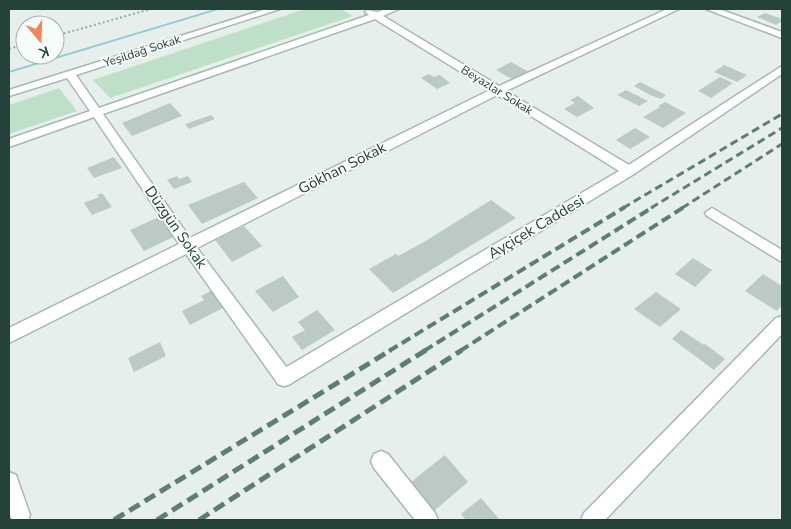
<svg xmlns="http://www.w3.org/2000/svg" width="791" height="529" font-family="'Nunito Sans',sans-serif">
	<rect width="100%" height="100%" fill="#e6efeb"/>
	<path fill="#bfe0c8" d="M305,9H341L353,16L110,98L93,80Z
		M59,88L77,111L9,134V105Z"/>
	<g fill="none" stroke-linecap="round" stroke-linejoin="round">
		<path fill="#8ec9d4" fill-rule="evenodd" d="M215,9H221L9,73V71Z"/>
	</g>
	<path fill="#bbcac4" d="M765,13L782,19V21L776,25L757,17Z
		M511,62L529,72L512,79L496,70Z
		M724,65L747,75L737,82L714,72Z
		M429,74L434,77L440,75L450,83L437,89L421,78Z
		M720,77L733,83L711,98L698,91Z
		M640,82L666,95L661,99L650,95L634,86Z
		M626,90L648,101L639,106L617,95Z
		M578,96L594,108L577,117L564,109L575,103L570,100Z
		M665,102L686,113L663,128L643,117L660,107L658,106Z
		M170,103L182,116L132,136L122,123Z
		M211,115L215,119L189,129L185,124Z
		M635,128L650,137L630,149L616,140Z
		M114,157L122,168L94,178L87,168Z
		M177,176L179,179L188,176L192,182L174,189L167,180Z
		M244,182L258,198L202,224L188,205Z
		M102,193L112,207L92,215L84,203L99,197L97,195Z
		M491,200L516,218L393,293L369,269L396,254L398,256L424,242Z
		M159,217L173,237L144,251L130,230Z
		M244,226L262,246L232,262L215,240Z
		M693,258L712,270L695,287L675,274Z
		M763,274L782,286V305L777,311L745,291Z
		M283,276L299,297L273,312L255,291Z
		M214,289L225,307L190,325L182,311L204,300L201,296Z
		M656,292L681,309L660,327L634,309Z
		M317,310L335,330L302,350L292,337L305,330L298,322Z
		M681,330L704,345L705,344L725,359L714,370L672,339Z
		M160,342L166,356L134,372L128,358Z
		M445,455L468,482L434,511L411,482Z
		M481,498L500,520H466L461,514Z"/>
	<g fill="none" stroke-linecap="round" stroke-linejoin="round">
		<g stroke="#a8b8b2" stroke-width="3">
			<path id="minor" d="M266,9H280L76,75L99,108L369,15L365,12L367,10L377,12L387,9H399L383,16L499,86L667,9H679L506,91L634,168L635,171L634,174H624L497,95L197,248L290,372L293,378L290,384L284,386L278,384L186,254L9,343V328L179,244L94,117L9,147V139L90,111L67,78L9,96V90ZM375,19L490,90L190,238L103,114Z
				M706,9H719L782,32V38Z
				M712,208L782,250V262L707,216L705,213Z
				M782,316V334L605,520H581L584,513L776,318Z
				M381,451L388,454L435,513L438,520H415L374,468L371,461L374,454Z
				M9,472L16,475L30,515L28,520H12L10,515Z"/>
		</g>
		<g stroke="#a8b8b2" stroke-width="3">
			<path id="tertiary" d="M782,66V74L634,174L290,384L284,386L278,384L275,378L278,372L624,168Z"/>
		</g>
		<path stroke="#86b3a5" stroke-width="2" stroke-dasharray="2 2.5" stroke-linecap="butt" d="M55,36L151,9
			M9,49L25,44"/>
		<use href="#minor" fill="#fff" fill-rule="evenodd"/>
		<use href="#tertiary" fill="#fff" fill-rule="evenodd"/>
		<path stroke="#5f7d75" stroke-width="3" stroke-dasharray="8 4.5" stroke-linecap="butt" d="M623,208L782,114
			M651,208L782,128
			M682,208L782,144"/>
		<path stroke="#5f7d75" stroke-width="4" stroke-dasharray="10 5" stroke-linecap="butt" d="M389,351L625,207
			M424,351L653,207
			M460,351L684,207"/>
		<path stroke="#5f7d75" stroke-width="5" stroke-dasharray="12 6" stroke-linecap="butt" d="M114,520L391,350
			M157,520L426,350
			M199,520L462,350"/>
	</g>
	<g text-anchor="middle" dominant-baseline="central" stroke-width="4" stroke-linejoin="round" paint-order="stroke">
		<g font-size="12" fill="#24423a" stroke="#f7fbf9">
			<text transform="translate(142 51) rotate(-18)">Yeşildağ Sokak</text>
			<text transform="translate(497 90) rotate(32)">Beyazlar Sokak</text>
		</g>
		<g font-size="15" fill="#24423a" stroke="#f7fbf9">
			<text transform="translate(342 168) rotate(-27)">Gökhan Sokak</text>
			<text transform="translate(176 227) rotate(55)">Düzgün Sokak</text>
			<text transform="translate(536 227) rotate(-31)">Ayçiçek Caddesi</text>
		</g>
	</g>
	<rect width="791" height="529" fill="none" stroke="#24423a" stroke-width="20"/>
	<g transform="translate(40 40) rotate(161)"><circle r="24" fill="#f7fbf9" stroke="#a3b1ad"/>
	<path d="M0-4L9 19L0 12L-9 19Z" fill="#f4845f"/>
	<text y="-8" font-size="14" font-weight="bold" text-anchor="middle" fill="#24423a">K</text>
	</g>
</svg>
